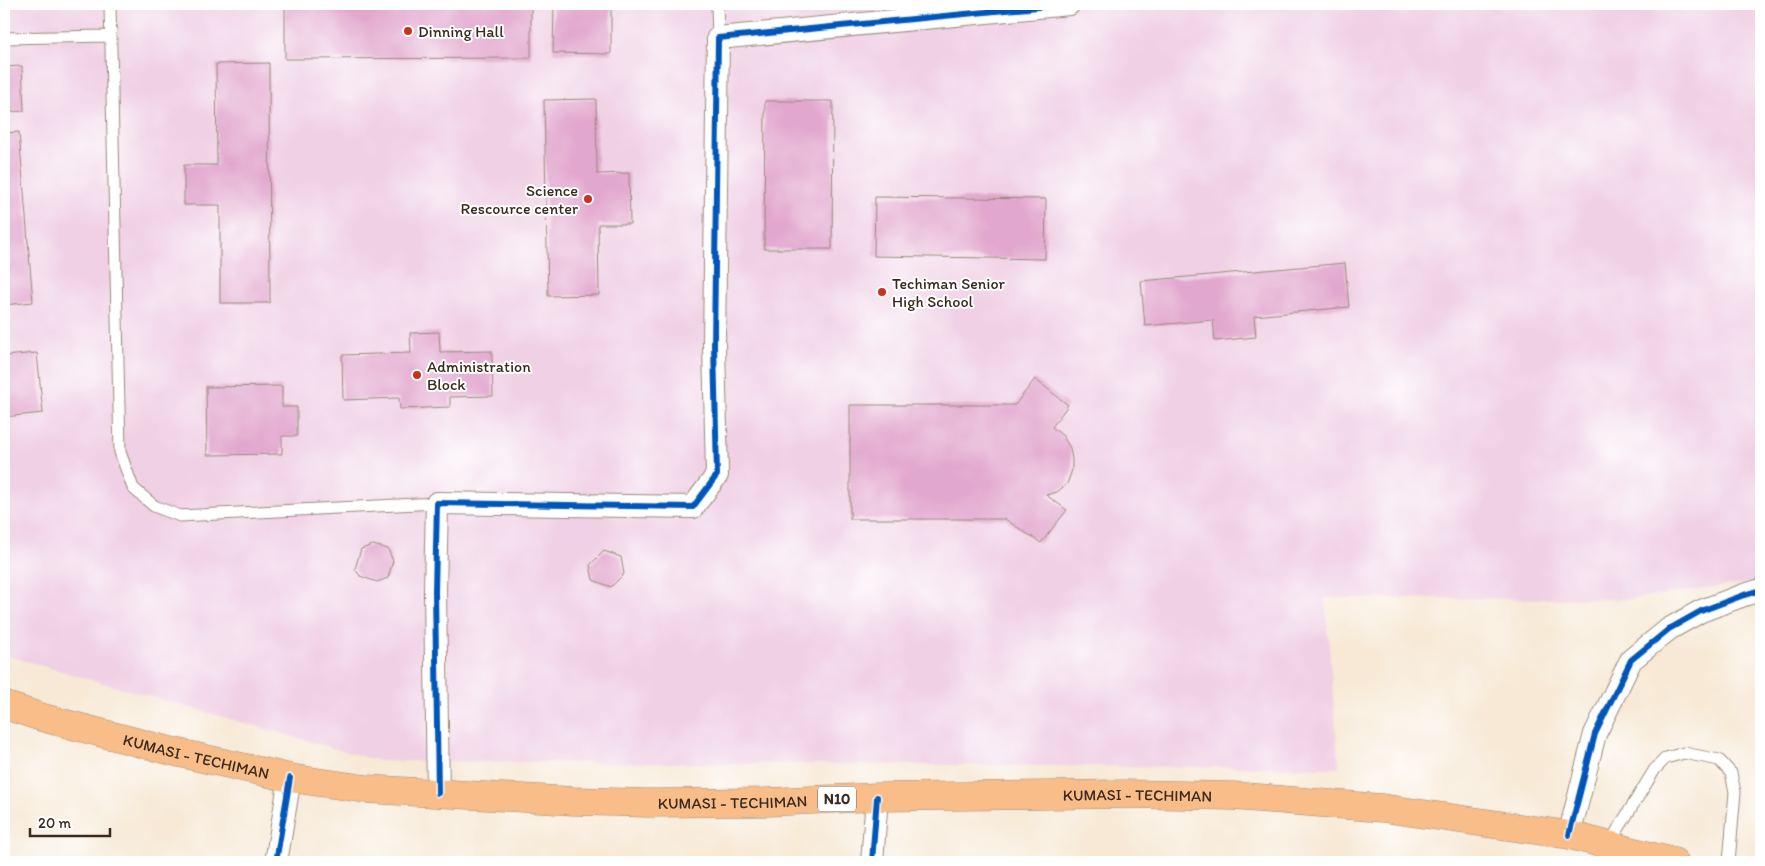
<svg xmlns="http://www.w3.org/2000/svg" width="1765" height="866" font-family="Itim,sans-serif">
	<rect width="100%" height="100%" fill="#fff"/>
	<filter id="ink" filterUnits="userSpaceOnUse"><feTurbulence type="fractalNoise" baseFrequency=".02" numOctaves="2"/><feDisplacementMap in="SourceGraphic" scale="10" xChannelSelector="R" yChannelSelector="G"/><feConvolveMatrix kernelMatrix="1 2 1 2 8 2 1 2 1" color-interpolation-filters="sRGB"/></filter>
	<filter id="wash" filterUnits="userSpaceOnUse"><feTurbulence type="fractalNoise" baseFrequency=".0096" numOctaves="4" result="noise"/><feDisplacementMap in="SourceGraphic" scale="20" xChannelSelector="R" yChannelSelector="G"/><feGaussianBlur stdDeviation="1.12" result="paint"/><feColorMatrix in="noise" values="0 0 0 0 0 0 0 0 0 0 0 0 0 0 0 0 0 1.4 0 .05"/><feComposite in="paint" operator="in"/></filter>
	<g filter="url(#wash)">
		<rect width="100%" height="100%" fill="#f7e9d6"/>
		<path fill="#f0d0e4" d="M4,4H1761V581L1630,599L1325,598L1339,768L379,761L4,655Z"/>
		<g id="blocks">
			<path fill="#e2a7ce" d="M285,4H531V58L285,59Z
				M554,4H611V54L553,53Z
				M269,63L270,303H220V205H184V165H217L216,64Z
				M22,66L24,111L4,112V67Z
				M596,99L597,174L629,173L630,224H598L599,295L548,296L544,100Z
				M765,101H833L832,249H764Z
				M19,132L33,302L4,305V133Z
				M875,197L1046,199L1045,259L874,256Z
				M1345,263L1349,307L1254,316L1256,337L1215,341L1213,320L1145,326L1141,281Z
				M439,332L440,352L492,351L493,396L450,397V407L400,409L399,398L343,400L342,355L411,353L410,333Z
				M37,353L43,413L4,417V356Z
				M1035,379L1068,405L1052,427L1063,436L1070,448L1072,459V470L1067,484L1057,492L1046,495L1067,510L1041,543L1005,519H850V405H1015Z
				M282,386V407H297V436H282V454L207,455L206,387Z
				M373,545L388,549L393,561L388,578L377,582L360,576L355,569L361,549Z
				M604,551L621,557L624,574L611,587L593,580L590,565Z"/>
		</g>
	</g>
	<g filter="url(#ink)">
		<use href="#blocks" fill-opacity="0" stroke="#998a7a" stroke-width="1"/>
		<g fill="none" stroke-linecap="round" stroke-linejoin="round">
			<g stroke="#998a7a" stroke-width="13">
				<path id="service" d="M110,4L120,452L133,488L154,506L180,516L437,503
					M717,4L718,38
					M4,38L109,36
					M1609,844L1655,769L1666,758L1684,753L1719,760L1731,773L1735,792L1729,862"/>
			</g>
			<g stroke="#998a7a" stroke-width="24">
				<path id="minor" d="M438,793L435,591L437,503L693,507L717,475L714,345L718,38L1069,4
					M1569,835L1595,734L1631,660L1669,629L1701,611L1744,595L1761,590
					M276,862L290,778
					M872,862L877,797"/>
			</g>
			<g stroke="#998a7a" stroke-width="29">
				<g id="trunk">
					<path id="s1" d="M4,705L44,718L171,751L290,778L366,789L574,801L648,803L768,802L877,797L1125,794L1233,796L1382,808L1569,835L1674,862"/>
				</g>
			</g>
			<use href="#service" stroke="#fff" stroke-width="11"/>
			<use href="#minor" stroke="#fff" stroke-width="22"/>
			<use href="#trunk" stroke="#f8bd89" stroke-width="28"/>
			<g stroke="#fff" stroke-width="9">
				<path id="cycleway" d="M438,793L435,591L437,503L693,507L717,475L714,345L718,38L1069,4
					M1569,835L1595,734L1631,660L1669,629L1701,611L1744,595L1761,590
					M276,862L290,778
					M872,862L877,797"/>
			</g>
			<use href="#cycleway" stroke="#0057b8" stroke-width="6"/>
		</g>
	</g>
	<g fill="#c8321e" stroke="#fff" stroke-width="2">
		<circle cx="408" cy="31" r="5"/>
		<circle cx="588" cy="199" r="5"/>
		<circle cx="882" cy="292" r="5"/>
		<circle cx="417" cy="375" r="5"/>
	</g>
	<g text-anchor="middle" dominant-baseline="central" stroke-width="4" stroke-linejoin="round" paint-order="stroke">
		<rect fill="#fff" stroke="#766a62" stroke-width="1" x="818" y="786.5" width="38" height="25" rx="4"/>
		<g font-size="15" font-weight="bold" fill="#3b2a1e">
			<text x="837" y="799">N10</text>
		</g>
		<g font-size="16" fill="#3b2a1e" stroke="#fff" text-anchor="start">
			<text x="418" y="31">Dinning Hall</text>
			<text x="578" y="190" text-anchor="end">Science<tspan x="578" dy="18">Rescource center</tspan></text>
			<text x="892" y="283">Techiman Senior<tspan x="892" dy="18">High School</tspan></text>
			<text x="427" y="366">Administration<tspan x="427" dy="18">Block</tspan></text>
		</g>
		<g font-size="16" fill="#3b2a1e" stroke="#fff">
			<text stroke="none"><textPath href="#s1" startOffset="199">KUMASI - TECHIMAN</textPath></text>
			<text stroke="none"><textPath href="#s1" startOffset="1144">KUMASI - TECHIMAN</textPath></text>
			<text stroke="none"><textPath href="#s1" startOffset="739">KUMASI - TECHIMAN</textPath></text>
		</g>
	</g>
	<rect width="1765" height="866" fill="none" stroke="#fff" stroke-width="20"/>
	<path d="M30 828v8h80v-8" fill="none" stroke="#3b2a1e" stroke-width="2.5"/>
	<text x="38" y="828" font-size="15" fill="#3b2a1e" stroke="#ffffff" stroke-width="4" paint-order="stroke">20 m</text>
</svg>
